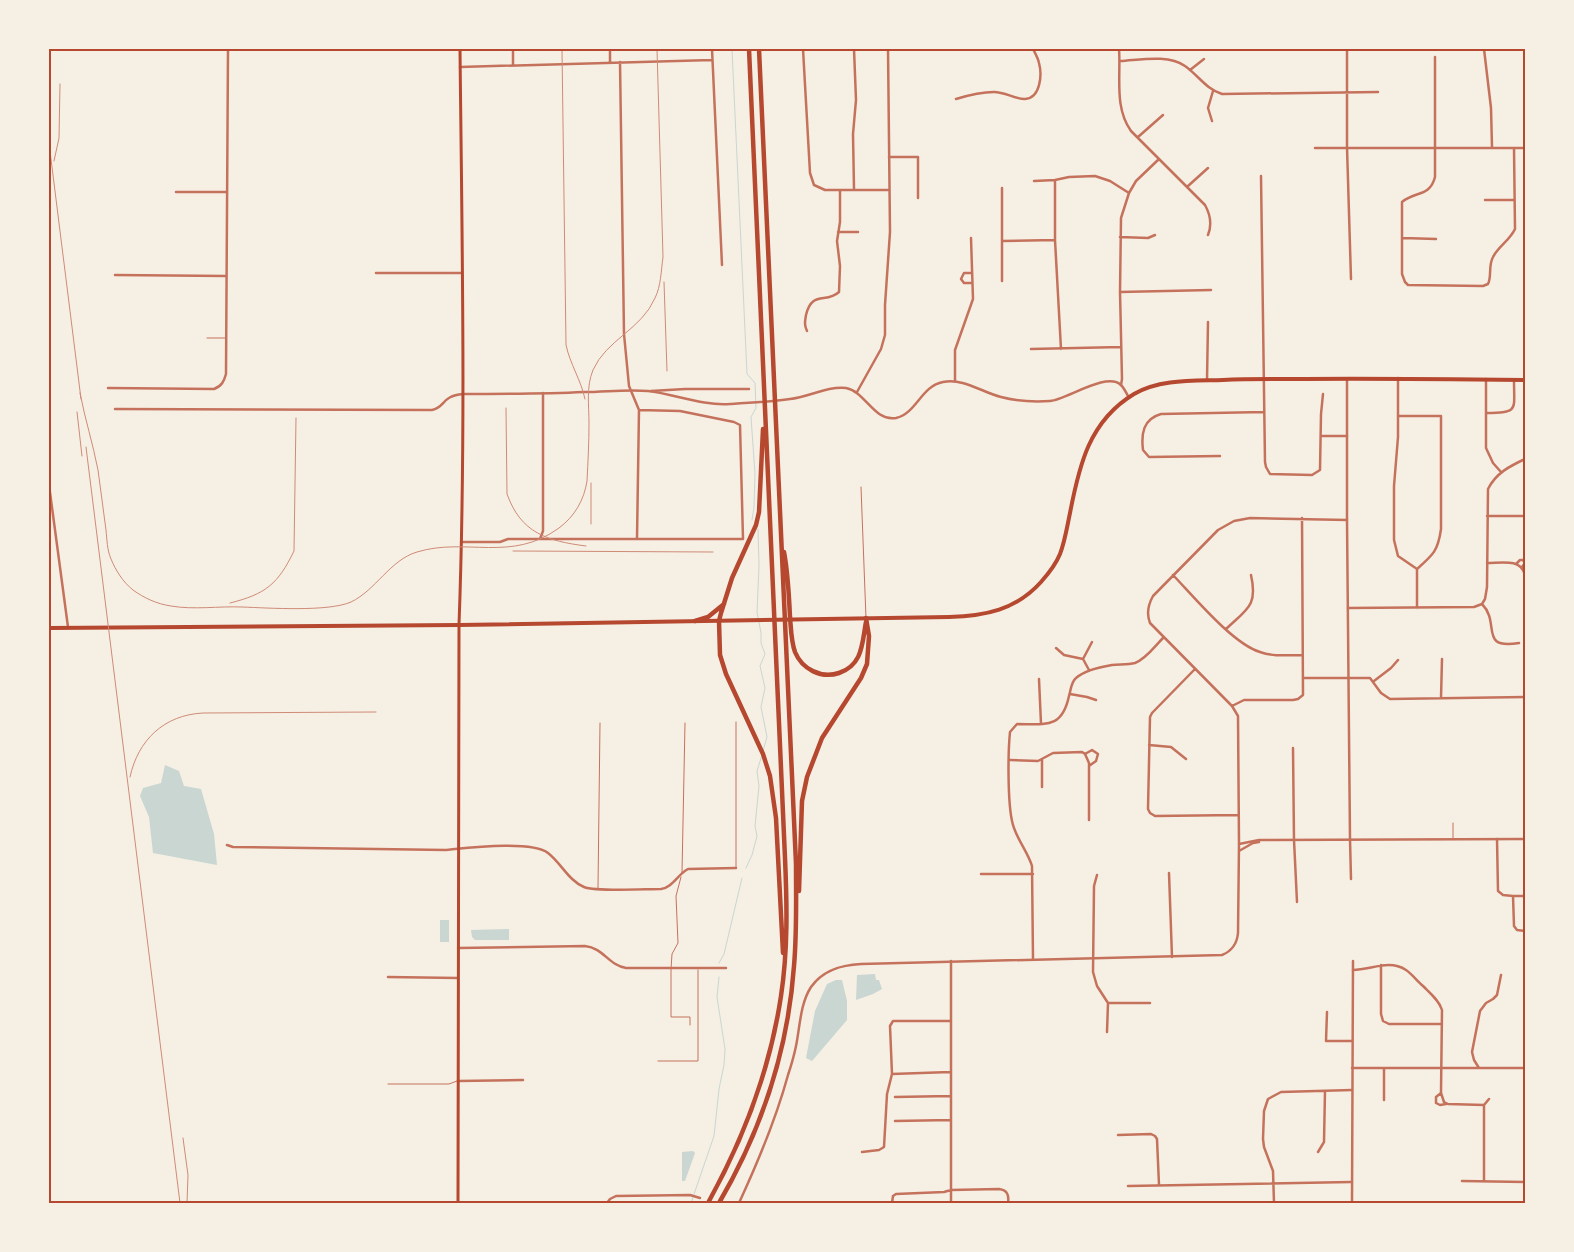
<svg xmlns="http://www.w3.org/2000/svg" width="1574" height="1252" font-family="'PT Serif',serif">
	<rect width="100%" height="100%" fill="#f6efe4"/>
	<path fill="#c9d6d2" d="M165,765L179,771L184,786L201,789L214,834L217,865L153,853L149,817L140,796L143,788L161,783Z
		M440,920H449V942H440Z
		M509,929V940H475L472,937L471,930Z
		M875,974L876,980H879L882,989L873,994L856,1000L857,975Z
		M836,980H842L847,1001V1020L812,1061L806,1058L815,1011L827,984Z
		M693,1151L695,1153L685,1181H682V1152Z"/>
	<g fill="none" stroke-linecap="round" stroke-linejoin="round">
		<path stroke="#c9d6d2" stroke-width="1" d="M732,49L747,374L755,383L756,408L751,417L755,474L754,507L752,520
			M758,529L759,566L757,612L761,633V643L765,654L760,666L765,688L761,707L767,737L763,751
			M746,868L752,855L757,836L755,826L759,786L757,771L762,755
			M719,963L724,954L742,878
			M691,1203L714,1136L719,1089L724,1065L725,1049L717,997L719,977"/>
		<path stroke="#c5725c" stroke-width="1" d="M207,338H225
			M861,487L866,618
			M736,722V867
			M1453,838V823
			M682,873L685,723
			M681,877L676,896L678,943L672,954L671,969V1017H690V1025
			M598,888L600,723
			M658,1061H698V970
			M388,1084H449L457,1081"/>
		<path stroke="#c5725c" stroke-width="2.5" d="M513,49V65
			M610,49V62
			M712,49L722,265
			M803,49L810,173L814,185L825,190H889
			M1119,49C1121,77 1114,107 1131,131L1205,205C1210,214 1212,225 1208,235
			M1347,49V147L1351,279
			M1484,49L1491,108L1492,147
			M1435,57V177C1430,197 1415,191 1402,202V274L1405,282L1408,285L1483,286L1488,284C1492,276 1488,266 1493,257C1498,247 1510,240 1515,229L1514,148
			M1120,61C1140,60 1168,54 1185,66C1199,76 1206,89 1222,94L1378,92
			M620,62L624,334L629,386L639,410L637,539
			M460,67L712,60
			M1190,70L1204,59
			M956,99C969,95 981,92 994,92C1005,92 1015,99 1025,99C1041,98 1042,74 1039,63C1038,58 1035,53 1033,49
			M1212,121L1208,108L1213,91
			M1138,137L1163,115
			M1315,148H1525
			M889,157H918V198
			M1261,176L1265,462L1266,467L1270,474L1312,475L1320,470L1321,414L1323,394
			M1055,180V240L1061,349
			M1034,181L1055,180L1069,177L1095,176L1110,181L1129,193
			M1188,186L1208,168
			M1002,188V281
			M854,189L853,134L856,100L854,49
			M176,192H226
			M1485,200H1514
			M838,232H858
			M1120,237L1148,238L1155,235
			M1403,238L1436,239
			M1002,241L1055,240
			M376,273H461
			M972,273H964L961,279L964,283H972
			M115,275L226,276
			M1120,292L1211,290
			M807,331C804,325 805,321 806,315C812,290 826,304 839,292L840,266L837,241L840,222V190
			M1031,349L1121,347
			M1398,378V437L1394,486V540L1398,556L1417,569V608
			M1486,379V448L1493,463L1501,472
			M1207,380L1208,322
			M955,381V350L973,299L971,238
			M1121,385L1122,379L1120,292L1121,218L1129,193L1136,181L1159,159
			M108,388L214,389C222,386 224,381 226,374L228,49
			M651,391L685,389H749
			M115,409L432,410C446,407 441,396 463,394
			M1486,413C1519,412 1514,412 1514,380
			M1399,416H1441V529C1438,551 1433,555 1417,569
			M1321,436H1347
			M1220,456L1149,457L1143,450C1141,434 1143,419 1161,414L1264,412
			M49,485L68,627
			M1487,516H1525
			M540,539L543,531V393
			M462,542H500L508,539H743L740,425L734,422L680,411L639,410
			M1487,563C1501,563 1521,558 1525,575
			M1517,563L1520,560H1523L1525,563L1522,567
			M1173,575C1194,597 1233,644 1260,652C1273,657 1288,655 1302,655
			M1482,604L1485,599L1487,587L1488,489C1496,473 1510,466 1525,459
			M1482,604C1501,623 1478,650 1519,643
			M1348,608L1474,607L1482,604
			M1226,629C1247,609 1258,606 1251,575
			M1056,648L1064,655L1083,659
			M1083,659L1092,642
			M1083,659L1089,670
			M1195,669L1152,713L1150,717L1148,809L1150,813L1155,816L1238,815
			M1303,678H1370L1381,693L1390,699L1525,697
			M1039,679L1041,724
			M1374,681L1391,668L1398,660
			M1070,694L1087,697L1096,700
			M1441,698L1442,659
			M1232,706L1244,700H1293L1298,699L1303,695L1302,518
			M1149,745L1171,747L1186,759
			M1293,748L1294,840L1297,902
			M1085,754L1092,750L1098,754L1096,761L1089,766
			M1010,760L1038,761L1053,753L1082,752L1085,754L1089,763V820
			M1042,760V787
			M1350,839L1351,879
			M1497,839L1498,891L1503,895L1513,896L1514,926L1517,930L1525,931
			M1239,844L1238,716L1232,706L1150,623C1146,613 1148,605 1153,596L1218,530L1234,521L1250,518L1347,520
			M227,845L233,847L446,850C467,848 532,840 548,853C561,863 569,881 584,887C596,892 645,889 661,889C673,887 677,875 688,869L736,868
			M1169,873L1172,957
			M981,874H1033
			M1097,875L1094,886L1093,972L1097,986L1108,1003L1107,1032
			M1513,896H1525
			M458,948L585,946C604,948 608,965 626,968H726
			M1033,959L1032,866C1028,853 1019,842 1014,828C1007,810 1008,752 1010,732L1017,724C1046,724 1062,729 1069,696C1071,690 1071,682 1076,678C1085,670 1100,667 1112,665C1119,664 1127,665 1135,663C1146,659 1155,646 1163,638
			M951,961V1203
			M1381,965V1014L1383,1021L1389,1024H1442
			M1353,970C1371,970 1389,959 1406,970C1412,974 1417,981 1423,986C1430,993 1439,1000 1442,1010L1441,1093L1444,1102L1448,1104L1484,1105L1489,1099
			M388,977L458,978
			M1108,1003H1150
			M1327,1012L1326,1041H1352
			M1352,1068H1525
			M1479,1068L1474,1060L1472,1052L1480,1011L1486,1003L1493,999L1497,995L1501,975
			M892,1074L950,1072
			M458,1081L523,1080
			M1441,1093L1436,1097V1103L1440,1105L1446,1104
			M895,1097L950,1096
			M1384,1100V1068
			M895,1121L951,1120
			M1118,1135L1151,1134L1155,1136L1157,1139L1159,1185
			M862,1152L879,1150L884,1147L887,1094L892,1074L890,1026L893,1021H950
			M1318,1152L1324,1142L1325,1091
			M1462,1181L1525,1182
			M1484,1181V1105
			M1128,1186L1351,1182
			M607,1203L610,1199L616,1196L690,1195L700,1198
			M892,1203L893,1196L896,1194L944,1192L951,1190L999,1189C1008,1190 1009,1196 1008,1203
			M1274,1203L1273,1171L1264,1147L1263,1139L1264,1111L1268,1099L1281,1092L1352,1090"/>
		<path stroke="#c5725c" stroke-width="2.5" d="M1347,379V520L1350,839
			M857,392L881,349L885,335V305L890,232L888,49
			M463,394C503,394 543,394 584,392C605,392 627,389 648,391C675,394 702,406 730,404C750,403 771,402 790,399C809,397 827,386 846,388C865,391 874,422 896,418C917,413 921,386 943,382C964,378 981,392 1001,397C1016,401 1034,402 1050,401C1066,400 1107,371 1121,385C1124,388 1127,394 1129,398
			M1239,851L1253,843L1259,842
			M739,1203C758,1162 776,1119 788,1075C791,1066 794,1056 796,1046C800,1027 800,1004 811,987C823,970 841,965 861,964L1222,955C1232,951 1237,944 1238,933L1239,844L1259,840L1525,839
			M1352,1203L1353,961"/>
		<path stroke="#b5482f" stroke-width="3" d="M458,1203L459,625C466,433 462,241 460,49"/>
		<path stroke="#b5482f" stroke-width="4" d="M49,628L459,625L949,617C985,616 1016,610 1041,582C1049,573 1056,564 1060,554C1065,541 1067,527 1070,513C1079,466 1089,421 1134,394C1160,379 1193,381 1223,380C1245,379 1268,379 1291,379C1369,378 1447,379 1525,380"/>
		<path stroke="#b5482f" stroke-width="4.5" d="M763,429L759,512L756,525L732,578L721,613L719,621L720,655L726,674L763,754L770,776L776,818L783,953
			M784,552C788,573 789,595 790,617C791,628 791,641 795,652C802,669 821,679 839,673C863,665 862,643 866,622
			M695,621L708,617L724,604
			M799,891L802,801L807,777L822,738L861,678L867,664L869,636L866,618
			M708,1203C744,1138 770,1070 781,996C788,950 787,904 785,858L749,49
			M719,1203C761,1131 788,1050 794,966C797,932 796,898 796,864L759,49"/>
		<path stroke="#cf8b77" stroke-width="1" d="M562,49L566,345C570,364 581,380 585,399
			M49,143L81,399
			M54,161L59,138L60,84
			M664,282L667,371
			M80,393C85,419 93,444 98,470C101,490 103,510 106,530C107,539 107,550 111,559C116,571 123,582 133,590C144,598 157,604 171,606C194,610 219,606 242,607C269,608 328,612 351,602C376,590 390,560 417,552C466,537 511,563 559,528C575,516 584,500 587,481C588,462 589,442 589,423C589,405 586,387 593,370C606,340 642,329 655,298C661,286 661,271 663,257L657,49
			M506,408L507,494C521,533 547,541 586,546
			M77,412L82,456
			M86,447L180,1203
			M591,524V483
			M513,551L713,552
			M230,603C266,594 278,584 294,551L296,418
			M130,777C138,740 164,715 203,713L376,712
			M183,1138L188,1175L187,1203"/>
	</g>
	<rect width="1574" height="1252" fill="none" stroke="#f6efe4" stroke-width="100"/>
	<rect x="50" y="50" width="1474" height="1152" fill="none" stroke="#b5482f" stroke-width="2"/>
</svg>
